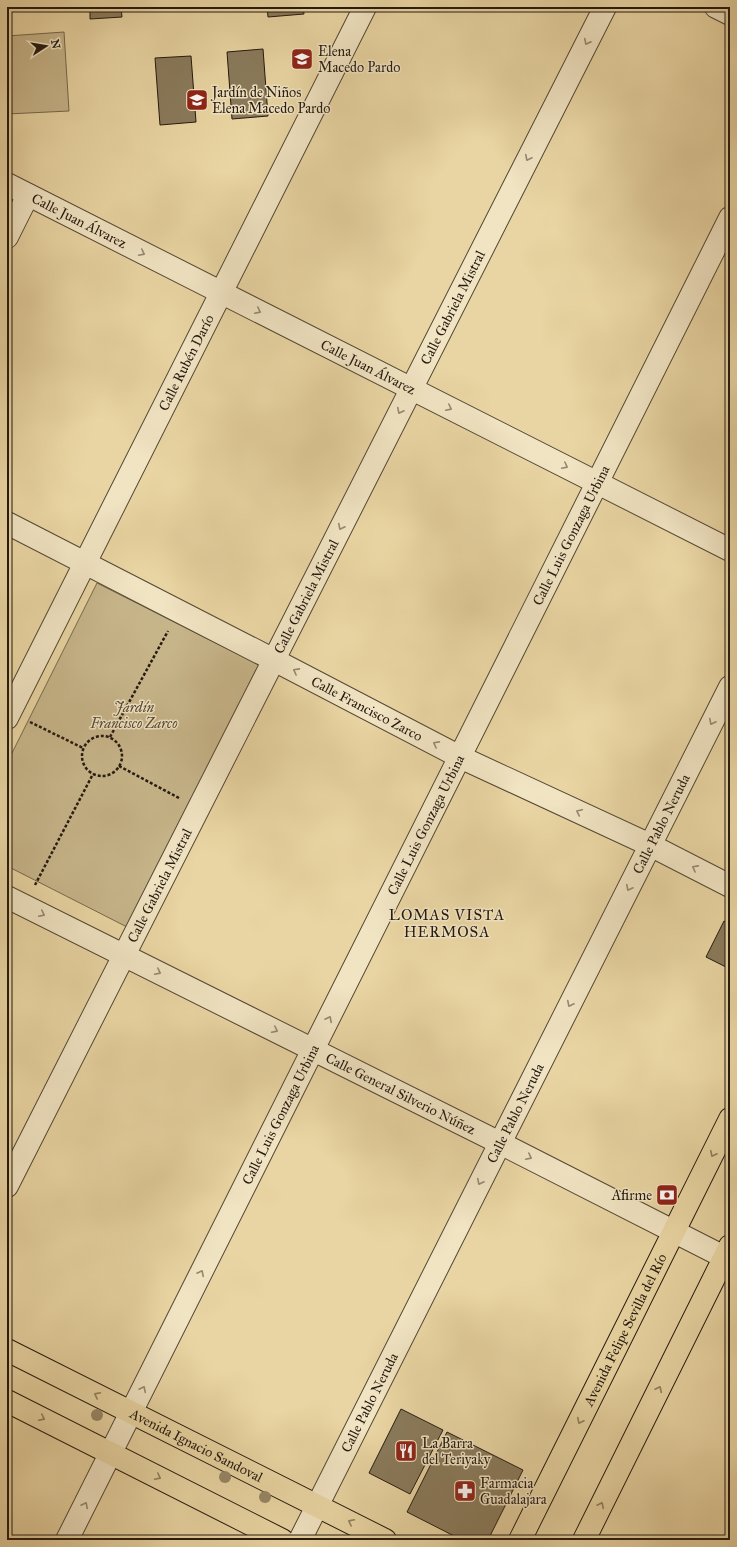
<svg xmlns="http://www.w3.org/2000/svg" width="737" height="1547" font-family="'IM FELL Great Primer',serif">
	<rect width="100%" height="100%" fill="#e9d5a3"/>
	<filter id="stains"><feTurbulence type="fractalNoise" baseFrequency=".005" numOctaves="4"/><feColorMatrix values="0 0 0 0 .2 0 0 0 0 .09 0 0 0 0 .02 0 0 0 .5 -.17"/></filter>
	<radialGradient id="worn" r=".72"><stop offset=".6" stop-color="#630" stop-opacity="0"/><stop offset="1" stop-color="#630" stop-opacity=".3"/></radialGradient>
	<path fill="#c7b58a" stroke="#75674d" d="M64,32L69,111L7,114V36Z
		M97,583L261,666L129,928L7,866V763Z"/>
	<path fill="#8a7b5c" stroke="#231910" d="M90,7H121L122,17L90,19Z
		M267,7H303L304,14L268,17Z
		M263,49L268,116L232,119L227,52Z
		M191,56L196,122L160,125L155,58Z
		M724,921L730,924V969L706,957Z
		M401,1409L443,1430L410,1494L369,1473Z
		M447,1432L523,1470L488,1540H462L407,1512Z"/>
	<g fill="none" stroke-linecap="round" stroke-linejoin="round">
		<g stroke="#544835" stroke-width="24">
			<g id="minor">
				<path d="M716,7L730,14"/>
				<path id="s1" d="M7,184L730,550"/>
				<path d="M7,237L28,195"/>
				<path id="s2" d="M7,523L274,660L460,757L650,845L730,886"/>
				<path id="s3" d="M7,718L365,7"/>
				<path id="s4" d="M7,897L500,1143L730,1260"/>
				<path id="s5" d="M7,1186L605,7"/>
				<path id="s6" d="M67,1540L730,218"/>
				<path id="s7" d="M300,1540L730,687"/>
			</g>
		</g>
		<g stroke="#231910" stroke-width="24">
			<g id="major">
				<path id="s8" d="M7,1350L385,1540"/>
				<path d="M7,1401L282,1540"/>
				<path id="s9" d="M520,1540L730,1119"/>
				<path d="M584,1540L730,1246"/>
			</g>
		</g>
		<path stroke="#231910" stroke-width="2.5" stroke-dasharray="3 2" stroke-linecap="butt" d="M30,722L83,748
			M82 756a20 20 0 1 1 40 0a20 20 0 1 1-40 0Z
			M110,737L168,631
			M119,766L179,798
			M35,885L93,774"/>
		<use href="#minor" stroke="#f1e4c3" stroke-width="22"/>
		<use href="#major" stroke="#e9d5a3" stroke-width="22"/>
	</g>
	<g fill="#978766">
		<circle cx="97" cy="1415" r="6"/>
		<circle cx="225" cy="1477" r="6"/>
		<circle cx="265" cy="1497" r="6"/>
	</g>
	<defs><path id="oneway-chevron" d="M-2-3.5L2.5 0L-2 3.5" fill="none" stroke-width="1.6" stroke-linecap="round" stroke-linejoin="round"/></defs>
	<g stroke="#948972">
		<use href="#oneway-chevron" transform="translate(587 42) rotate(117)"/>
		<use href="#oneway-chevron" transform="translate(528 158) rotate(117)"/>
		<use href="#oneway-chevron" transform="translate(142 253) rotate(27)"/>
		<use href="#oneway-chevron" transform="translate(258 311) rotate(27)"/>
		<use href="#oneway-chevron" transform="translate(449 408) rotate(27)"/>
		<use href="#oneway-chevron" transform="translate(400 411) rotate(117)"/>
		<use href="#oneway-chevron" transform="translate(565 466) rotate(27)"/>
		<use href="#oneway-chevron" transform="translate(341 527) rotate(117)"/>
		<use href="#oneway-chevron" transform="translate(296 671) rotate(-152)"/>
		<use href="#oneway-chevron" transform="translate(712 722) rotate(117)"/>
		<use href="#oneway-chevron" transform="translate(436 744) rotate(-152)"/>
		<use href="#oneway-chevron" transform="translate(579 812) rotate(-155)"/>
		<use href="#oneway-chevron" transform="translate(695 868) rotate(-152)"/>
		<use href="#oneway-chevron" transform="translate(629 888) rotate(117)"/>
		<use href="#oneway-chevron" transform="translate(42 914) rotate(27)"/>
		<use href="#oneway-chevron" transform="translate(158 972) rotate(27)"/>
		<use href="#oneway-chevron" transform="translate(570 1004) rotate(117)"/>
		<use href="#oneway-chevron" transform="translate(329 1019) rotate(-63)"/>
		<use href="#oneway-chevron" transform="translate(275 1030) rotate(27)"/>
		<use href="#oneway-chevron" transform="translate(529 1157) rotate(27)"/>
		<use href="#oneway-chevron" transform="translate(480 1182) rotate(117)"/>
		<use href="#oneway-chevron" transform="translate(201 1273) rotate(-63)"/>
		<use href="#oneway-chevron" transform="translate(143 1389) rotate(-63)"/>
		<use href="#oneway-chevron" transform="translate(85 1505) rotate(-63)"/>
	</g>
	<g stroke="#908061">
		<use href="#oneway-chevron" transform="translate(713 1154) rotate(116)"/>
		<use href="#oneway-chevron" transform="translate(659 1389) rotate(-64)"/>
		<use href="#oneway-chevron" transform="translate(97 1395) rotate(-153)"/>
		<use href="#oneway-chevron" transform="translate(42 1418) rotate(27)"/>
		<use href="#oneway-chevron" transform="translate(580 1421) rotate(117)"/>
		<use href="#oneway-chevron" transform="translate(158 1477) rotate(27)"/>
		<use href="#oneway-chevron" transform="translate(601 1505) rotate(-64)"/>
		<use href="#oneway-chevron" transform="translate(351 1522) rotate(-153)"/>
	</g>
	<defs>
		<g id="school-square" transform="scale(1.15)"><rect x="-9" y="-9" width="18" height="18" rx="4" fill="#8f2418" stroke="#f1e4c3"/><path d="M0-5L7-2L0 1L-7-2ZM-4 1L0 2.5L4 1V4Q0 6-4 4Z" fill="#fff"/></g>
		<g id="bank-square" transform="scale(1.15)"><rect x="-9" y="-9" width="18" height="18" rx="4" fill="#8f2418" stroke="#f1e4c3"/><path d="M-6-4H6V4H-6ZM0-2.3a2.3 2.3 0 1 0 0 4.6a2.3 2.3 0 1 0 0-4.6Z" fill="#fff"/></g>
		<g id="restaurant-square" transform="scale(1.15)"><rect x="-9" y="-9" width="18" height="18" rx="4" fill="#8f2418" stroke="#f1e4c3"/><path d="M-5-6h1v4h1v-4h1v4h1v-4h1v5L-1.5 .5V6h-2V.5L-5-1ZM5-6V6H3V1.5H1.5Q1.5-4 5-6Z" fill="#fff"/></g>
		<g id="pharmacy-square" transform="scale(1.15)"><rect x="-9" y="-9" width="18" height="18" rx="4" fill="#8f2418" stroke="#f1e4c3"/><path d="M-2-6h4v4h4v4h-4v4h-4v-4h-4v-4h4Z" fill="#fff"/></g>
	</defs>
	<g fill-rule="evenodd">
		<use href="#school-square" x="302" y="59"/>
		<use href="#school-square" x="197" y="100"/>
		<use href="#bank-square" x="667" y="1195"/>
		<use href="#restaurant-square" x="406" y="1451"/>
		<use href="#pharmacy-square" x="465" y="1491"/>
	</g>
	<g text-anchor="middle" dominant-baseline="central" stroke-width="3" stroke-linejoin="round" paint-order="stroke">
		<g font-size="14" fill="#231910" stroke="#f1e4c3" text-anchor="start">
			<text x="318" y="51">Elena<tspan x="318" dy="16">Macedo Pardo</tspan></text>
			<text x="212" y="92">Jardín de Niños<tspan x="212" dy="16">Elena Macedo Pardo</tspan></text>
			<text x="652" y="1195" text-anchor="end">Afirme</text>
			<text x="422" y="1443">La Barra<tspan x="422" dy="16">del Teriyaky</tspan></text>
			<text x="480" y="1483">Farmacia<tspan x="480" dy="16">Guadalajara</tspan></text>
		</g>
		<g font-size="14" fill="#231910" stroke="#f1e4c3">
			<text stroke="none"><textPath href="#s1" startOffset="81">Calle Juan Álvarez</textPath></text>
			<text stroke="none"><textPath href="#s5" startOffset="985">Calle Gabriela Mistral</textPath></text>
			<text stroke="none"><textPath href="#s3" startOffset="398">Calle Rubén Darío</textPath></text>
			<text stroke="none"><textPath href="#s1" startOffset="405">Calle Juan Álvarez</textPath></text>
			<text stroke="none"><textPath href="#s6" startOffset="1124">Calle Luis Gonzaga Urbina</textPath></text>
			<text stroke="none"><textPath href="#s5" startOffset="661">Calle Gabriela Mistral</textPath></text>
			<text stroke="none"><textPath href="#s2" startOffset="405">Calle Francisco Zarco</textPath></text>
			<text stroke="none"><textPath href="#s7" startOffset="802">Calle Pablo Neruda</textPath></text>
			<text stroke="none"><textPath href="#s6" startOffset="800">Calle Luis Gonzaga Urbina</textPath></text>
			<text stroke="none"><textPath href="#s5" startOffset="337">Calle Gabriela Mistral</textPath></text>
			<text stroke="none"><textPath href="#s4" startOffset="440">Calle General Silverio Núñez</textPath></text>
			<text stroke="none"><textPath href="#s7" startOffset="478">Calle Pablo Neruda</textPath></text>
			<text stroke="none"><textPath href="#s6" startOffset="476">Calle Luis Gonzaga Urbina</textPath></text>
			<text stroke="none"><textPath href="#s9" startOffset="235">Avenida Felipe Sevilla del Río</textPath></text>
			<text stroke="none"><textPath href="#s7" startOffset="154">Calle Pablo Neruda</textPath></text>
			<text stroke="none"><textPath href="#s8" startOffset="212">Avenida Ignacio Sandoval</textPath></text>
		</g>
		<g font-size="14" font-style="italic" fill="#544835" stroke="#f1e4c3">
			<text x="134" y="707">Jardín<tspan x="134" dy="16">Francisco Zarco</tspan></text>
		</g>
		<g font-size="15" letter-spacing="1" fill="#231910" stroke="#f1e4c3">
			<text x="447" y="915">LOMAS VISTA<tspan x="447" dy="17">HERMOSA</tspan></text>
		</g>
	</g>
	<rect width="737" height="1547" fill="none" stroke="#e9d5a3" stroke-width="24"/>
	<rect x="8" y="8" width="721" height="1531" fill="none" stroke="#231910" stroke-width="2"/>
	<rect x="12" y="12" width="713" height="1523" fill="none" stroke="#231910"/>
	<g transform="translate(46 46) rotate(78)" stroke="#f1e4c3" stroke-width="3" paint-order="stroke">
	<path d="M0-3L7 15L0 10L-7 15Z" fill="#231910"/>
	<text y="-6" font-size="11" font-weight="bold" text-anchor="middle" fill="#231910">N</text>
	</g>
	<rect width="100%" height="100%" filter="url(#stains)"/>
	<rect width="100%" height="100%" fill="url(#worn)"/>
</svg>
